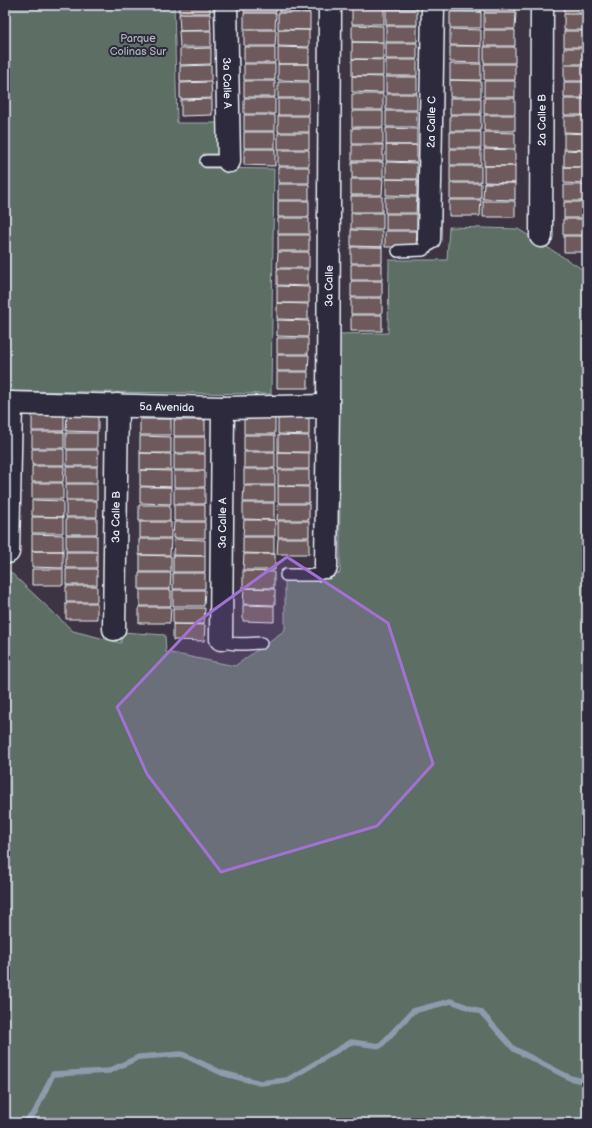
<svg xmlns="http://www.w3.org/2000/svg" width="592" height="1128" font-family="'Balsamiq Sans',sans-serif">
	<rect width="100%" height="100%" fill="#3c3443"/>
	<filter id="ink" filterUnits="userSpaceOnUse"><feTurbulence type="fractalNoise" baseFrequency=".025" numOctaves="2"/><feDisplacementMap in="SourceGraphic" scale="8" xChannelSelector="R" yChannelSelector="G"/><feConvolveMatrix kernelMatrix="1 2 1 2 8 2 1 2 1" color-interpolation-filters="sRGB"/></filter>
	<g filter="url(#ink)">
		<path fill="#5d6e65" stroke="#a2b0ae" d="M5,5H174L177,123H225V154H203L204,168L274,169L271,394L5,391Z
			M449,227L518,229L587,272V1123H5V567L73,631L121,643V632L165,635L166,652L235,666L285,630V577L340,573L339,334L388,333L389,260H447Z"/>
		<g fill="none" stroke-linecap="round" stroke-linejoin="round">
			<path stroke="#8c9cac" stroke-width="5.5" d="M24,1123L35,1112L53,1074L109,1071L139,1057L182,1054L222,1073L260,1083L287,1080L351,1042L380,1046L413,1011L451,1001L481,1012L514,1049L570,1078L587,1082"/>
		</g>
		<path fill="#6e5a5b" stroke="#e8f1f8" d="M179,5H210V13H179Z
			M244,5H276V12H244Z
			M279,5H310V12H279Z
			M352,5H383V8L352,7Z
			M386,5H417V8H386Z
			M450,5H481V12L450,11Z
			M484,5H515V12H484Z
			M564,5H587V13H564Z
			M352,8H384V24H352Z
			M386,9H417V25H386Z
			M450,12H481V28H450Z
			M244,13H276L275,29H244Z
			M278,13H310V30L278,29Z
			M484,13H516L515,29H484Z
			M179,14H210L211,30L180,31Z
			M564,14H587V30H564Z
			M352,25L383,26V42H352Z
			M386,26H417V42H386Z
			M450,29L481,30V46L450,45Z
			M244,30H276L275,46H244Z
			M278,30H309V47L278,46Z
			M484,30H515V46H484Z
			M179,31H211V47H180Z
			M564,31H587V47H564Z
			M352,42L383,43V59H352Z
			M386,43H417V59H386Z
			M450,46H481V63L450,62Z
			M244,47H275V63H244Z
			M278,47L309,48V64H278Z
			M484,47H515V63H484Z
			M211,48V64L180,65V49Z
			M564,48H587V64H564Z
			M352,59L383,60V76H352Z
			M386,60H417V76H386Z
			M244,64H275V80H244Z
			M278,64H309V81L278,80Z
			M450,64H481V80H450Z
			M484,64H515V80H484Z
			M211,65V81L180,82V66Z
			M564,65H587V81H564Z
			M352,76L383,77V93L352,92Z
			M386,77H417V93H386Z
			M450,80L481,81V97H450Z
			M244,81H275V97H244Z
			M484,81H515V97H484Z
			M211,82L212,98L180,99V83Z
			M278,82H309V98H278Z
			M564,82H587V98H564Z
			M352,94H383V110H352Z
			M386,94H417V110H386Z
			M244,98H275V114H244Z
			M450,98H481V114H450Z
			M484,98H515V114H484Z
			M212,99V115L181,116V100Z
			M278,99H309V115H278Z
			M564,99H587V115H564Z
			M352,111H383V127H352Z
			M386,111H417V127H386Z
			M244,115H275V131H244Z
			M450,115H481V131H450Z
			M484,115H515V131H484Z
			M278,116H309V132H278Z
			M564,116H587V133L564,132Z
			M352,128H383V144H352Z
			M386,128L417,129V145H386Z
			M244,132H275V148H244Z
			M450,132H481V148H450Z
			M484,132L515,133V149L484,148Z
			M278,133H309V149H278Z
			M564,133L587,134V150L564,149Z
			M352,145H383V161H352Z
			M386,145H417V162L386,161Z
			M244,149H275V166L244,165Z
			M450,149H481V165H450Z
			M484,149L515,150V166H484Z
			M278,150H309V166H278Z
			M564,150L587,151V167H564Z
			M352,162H383V178H352Z
			M386,162L417,163V179H386Z
			M450,166H481V182H450Z
			M484,166H515V183L484,182Z
			M278,167H309V183H278Z
			M564,167H587V184L564,183Z
			M351,179H383L382,195H351Z
			M386,179L417,180V196L386,195Z
			M450,183H481V199H450Z
			M484,183H515V200L483,199Z
			M278,184H309V200H278Z
			M564,185H587V201H564Z
			M351,196H382V212H351Z
			M385,197H417L416,213H385Z
			M449,200H481L480,216H449Z
			M278,201H309V217H278Z
			M483,201H515V217H483Z
			M564,202H587V218H564Z
			M351,213H383V229H351Z
			M386,214H417V230H386Z
			M278,218H309V234H278Z
			M563,219H587V235H563Z
			M351,230L382,231V247L351,246Z
			M385,231H417L416,247H385Z
			M278,235H309V251H278Z
			M564,236H587V252H564Z
			M351,247H382V263H351Z
			M278,252H309V268H277Z
			M351,264H382V280H351Z
			M277,269H308V286L277,285Z
			M351,281H382V297H351Z
			M277,286L309,287V303H277Z
			M351,298H382V314H351Z
			M277,303L308,304V320L277,319Z
			M351,315H382V331H351Z
			M277,320L309,321L308,337L277,336Z
			M277,338H308V354H277Z
			M277,355H309L308,371H277Z
			M277,372H308V388H277Z
			M32,415H64V431H32Z
			M67,415L98,416V432L66,431Z
			M244,418H275V434H244Z
			M278,418H309V435L278,434Z
			M140,419H171V435H140Z
			M174,420H205V436H174Z
			M32,432H64V448H32Z
			M66,433H97V449H66Z
			M244,435H275V451H244Z
			M278,435L309,436V452H278Z
			M140,436L171,437V453H140Z
			M174,437H205V453H174Z
			M32,449H64V465H32Z
			M67,450H98V466H67Z
			M244,452H275V468H244Z
			M278,452L309,453V469H278Z
			M140,453L171,454V470H140Z
			M174,454H205V470H174Z
			M32,466H64L63,482H32Z
			M66,467H97V483H66Z
			M244,469H275V485H244Z
			M140,470L171,471V487L140,486Z
			M278,470H309V486H278Z
			M174,471H205V487H174Z
			M32,483H63V499H32Z
			M66,484H97V500H66Z
			M244,486H275V502H243Z
			M278,486L309,487V503H278Z
			M140,487H171V504L140,503Z
			M174,488H205V504H174Z
			M32,500L63,501V517L32,516Z
			M66,501H97V517H66Z
			M243,503H274V520L243,519Z
			M278,504H309V520H277Z
			M139,505H170V521H139Z
			M174,505H205V521H174Z
			M32,517H63V533H32Z
			M66,518H97V534H66Z
			M244,520H275V536H243Z
			M278,521H309V537H278Z
			M140,522H171V538H140Z
			M174,522H205V538H173Z
			M32,534L63,535V551H32Z
			M66,535H97V551H66Z
			M243,537H274V554L243,553Z
			M278,538H309V554H277Z
			M139,539H171L170,555H139Z
			M174,539L205,540V556L173,555Z
			M32,551H63V568L32,567Z
			M66,552H97V568H66Z
			M244,554H275V570H243Z
			M140,555L171,556V572H140Z
			M173,556H205V572H173Z
			M32,569H63V585H32Z
			M66,569H97V585H66Z
			M243,571L274,572V588H243Z
			M139,573H171L170,589H139Z
			M173,573H205V589H173Z
			M66,586H97V602H66Z
			M244,588L275,589V605L243,604Z
			M140,590H171V606H140Z
			M173,590H205L204,606H173Z
			M66,603H97V619H66Z
			M243,605L274,606V622L243,621Z
			M139,607H171L170,623H139Z
			M173,608H205L204,624H173Z
			M173,624L205,625L204,641L173,640Z"/>
		<g fill="none" stroke-linecap="round" stroke-linejoin="round">
			<g stroke="#e8f1f8" stroke-width="14">
				<path id="service" d="M206,161H229
					M398,251L423,250L428,246L429,239
					M286,575H317L321,573L326,567
					M221,639C229,647 250,643 261,643"/>
			</g>
			<g stroke="#e8f1f8" stroke-width="25">
				<g id="minor">
					<path id="s1" d="M226,5L229,161"/>
					<path id="s2" d="M541,236L542,5"/>
					<path id="s3" d="M429,239L433,5"/>
					<path id="s4" d="M5,403L223,408L328,406"/>
					<path d="M8,552L11,403"/>
					<path id="s5" d="M326,567L328,406L330,5"/>
					<path id="s6" d="M114,629L117,405"/>
					<path id="s7" d="M221,639L223,408"/>
				</g>
			</g>
			<use href="#service" stroke="#2f2a3d" stroke-width="11"/>
			<use href="#minor" stroke="#2f2a3d" stroke-width="22"/>
		</g>
	</g>
	<path fill="#a171d3" fill-opacity="0.2" stroke="#a171d3" stroke-width="3" stroke-linejoin="round" d="M287,557L388,623L433,764L377,826L221,872L147,774L117,707L197,622Z"/>
	<g text-anchor="middle" dominant-baseline="central" stroke-width="4" stroke-linejoin="round" paint-order="stroke">
		<g font-size="11" fill="#a9b6b6" stroke="#2f2a3d">
			<text x="138" y="38">Parque<tspan x="138" dy="13">Colinas Sur</tspan></text>
		</g>
		<g font-size="11" fill="#e8f1f8" stroke="#2f2a3d">
			<text stroke="none"><textPath href="#s1" startOffset="78">3a Calle A</textPath></text>
			<text stroke="none"><textPath href="#s2" startOffset="116">2a Calle B</textPath></text>
			<text stroke="none"><textPath href="#s3" startOffset="117">2a Calle C</textPath></text>
			<text stroke="none"><textPath href="#s5" startOffset="281">3a Calle</textPath></text>
			<text stroke="none"><textPath href="#s4" startOffset="162">5a Avenida</textPath></text>
			<text stroke="none"><textPath href="#s6" startOffset="112">3a Calle B</textPath></text>
			<text stroke="none"><textPath href="#s7" startOffset="116">3a Calle A</textPath></text>
		</g>
	</g>
	<rect width="592" height="1128" fill="none" stroke="#2f2a3d" stroke-width="20"/>
	<rect x="10" y="10" width="572" height="1108" fill="none" stroke="#e8f1f8" stroke-width="1.5" filter="url(#ink)"/>
</svg>
